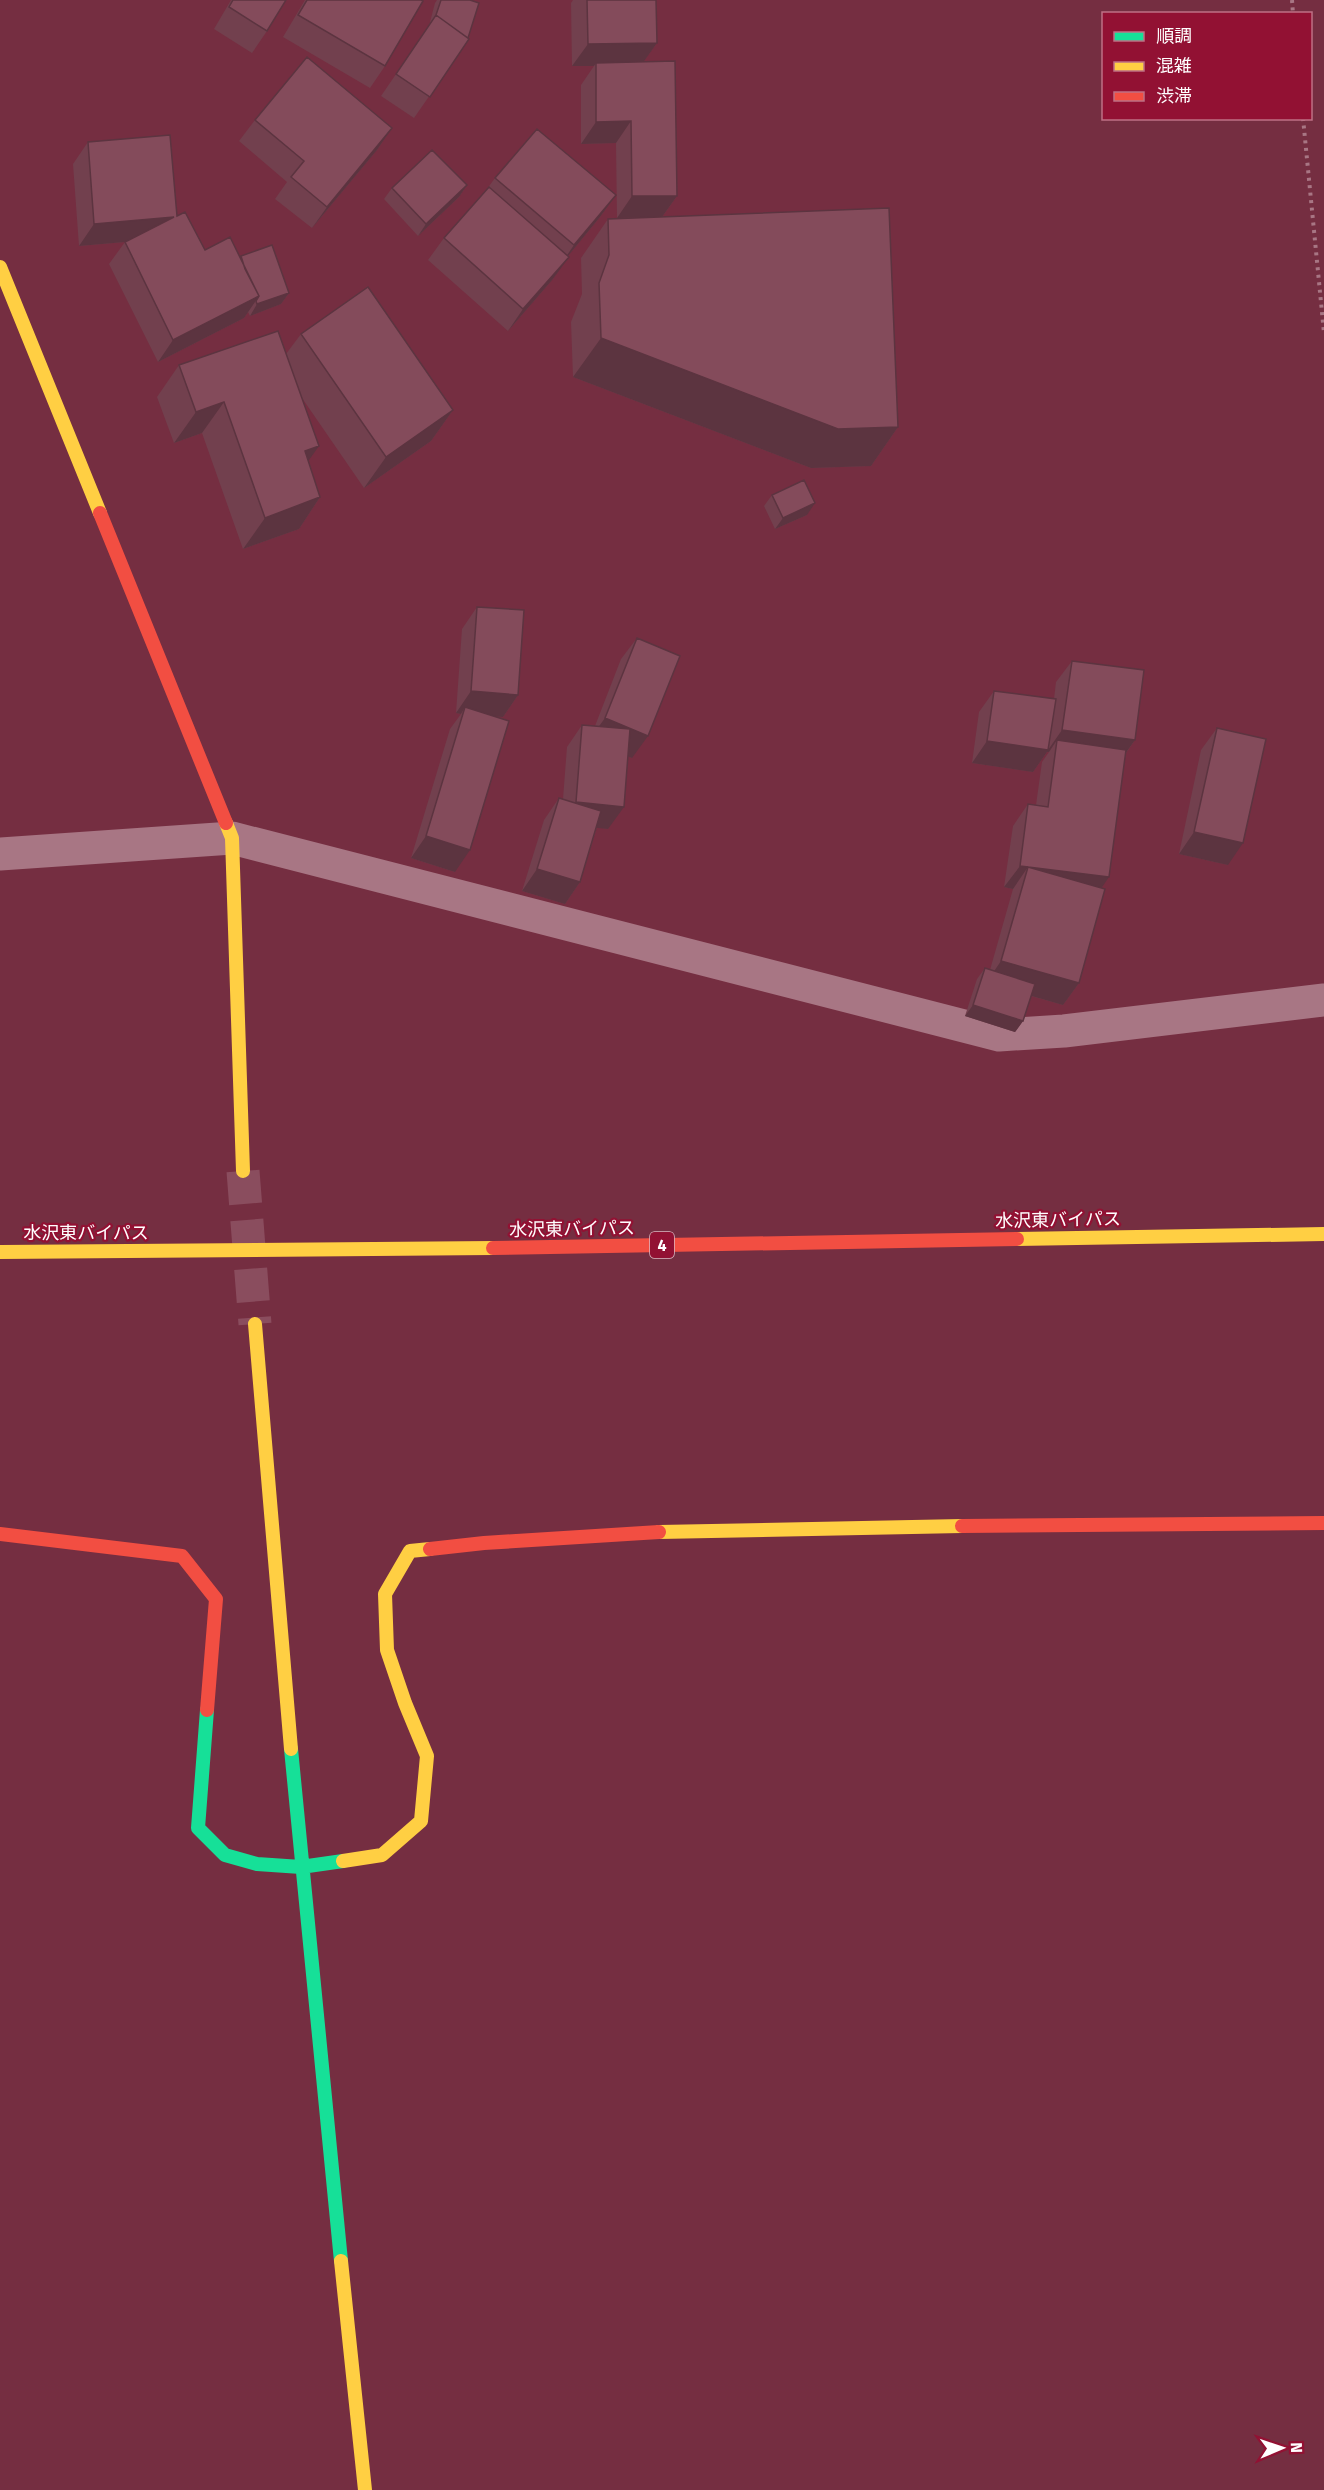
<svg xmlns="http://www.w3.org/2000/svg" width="1324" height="2490" font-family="'Fira Sans','Noto Sans JP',sans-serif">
	<rect width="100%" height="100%" fill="#752e41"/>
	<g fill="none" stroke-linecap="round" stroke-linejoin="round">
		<path stroke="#8a4d5e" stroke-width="33" stroke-dasharray="33 16" stroke-linecap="butt" d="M243,1171L255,1324"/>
		<path stroke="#a87684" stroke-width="4" stroke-dasharray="3 4.5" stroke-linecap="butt" d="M1292,0L1293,14
			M1303,118L1324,333"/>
		<path stroke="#a87684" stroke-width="33" d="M0,854L232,838L999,1035L1064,1031L1324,1000"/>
		<path stroke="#16e098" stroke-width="14" d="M207,1710L198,1828L225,1855L257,1864L301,1867L343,1861
			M291,1749L341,2261"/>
		<path stroke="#ffcf43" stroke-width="14" d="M0,267L100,513
			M226,823L232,838L243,1171
			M1017,1239L1324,1234
			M0,1252L493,1248
			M255,1324L291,1749
			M659,1532L962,1526
			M343,1861L382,1855L421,1821L427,1756L405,1703L387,1650L385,1594L410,1551L430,1549
			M341,2261L365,2490"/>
		<path stroke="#f24e42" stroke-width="14" d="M100,513L226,823
			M493,1248L1017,1239
			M962,1526L1324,1523
			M0,1534L182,1556L216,1599L207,1710
			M430,1549L484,1543L659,1532"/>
	</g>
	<path fill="#72404e" d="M231,0H286L267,31L252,53L214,29Z
		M305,0H421L385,66L370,88L283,37Z
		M437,0H470L468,38L469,39L414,118L381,96L429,26L435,3Z
		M573,0H656L657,43L643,62L677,196L662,217L898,427L871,466L811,468L573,377L571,322L582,294L581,258L608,219L645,218H617L616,143L581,144V85L594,66H572L571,3Z
		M255,120L392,128L377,150L312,228L275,199L287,182L239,141Z
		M88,142L177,216L205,250L240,257L241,256L289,293L281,304L250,316L248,312L244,318L158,362L109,264L125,242L79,246L73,164Z
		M495,178L616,195L600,217L568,256L553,279L508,331L428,260L444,238L487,189Z
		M467,185L459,197L418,236L384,199L392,188Z
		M301,334L453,410L431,441L364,488L302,398L308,461L320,497L299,529L243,549L202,433L174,443L157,397L179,365L286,354Z
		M772,495L807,515L775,529L764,506Z
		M477,607L518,695L503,717L494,716L455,872L411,858L450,729L461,714L456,713L462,629Z
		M637,638L632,758L628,756L608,829L597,827L580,882L565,904L522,891L544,820L559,798L563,799L567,747L582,725L595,726L621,659Z
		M1072,661L1135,740L1126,753L1102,888L1079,983L1063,1005L1031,996L1023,1021L1015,1032L965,1016L977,979L985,968L990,970L1013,889L1004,887L1013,826L1028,804L1036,805L1042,762L1049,752H1047L1033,772L972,763L979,712L994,691L1054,699L1056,682Z
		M1217,728L1228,865L1179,854L1201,750Z"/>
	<path fill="#5c3440" d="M657,43L642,64L596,63L594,66H572L588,44Z
		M631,121L616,143L581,144L596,122Z
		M392,128L377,150L312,228L327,207Z
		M467,185L459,197L418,236L426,224Z
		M616,195L600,217L559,267L574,245Z
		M632,196H677L662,217L617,218Z
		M174,217L159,239L79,246L94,224Z
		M569,257L553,279L508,331L523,309Z
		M289,293L281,304L250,316L257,304Z
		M259,296L244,318L158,362L173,340Z
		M601,338L898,427L871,466L811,468L573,377Z
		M224,402L202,433L174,443L196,412Z
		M453,410L431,441L364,488L386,457Z
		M319,446L297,477L305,451Z
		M320,497L299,529L243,549L265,518Z
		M815,503L807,515L775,529L783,518Z
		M471,691L518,695L503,717L463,714L465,707L461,714L456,713Z
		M605,718L648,736L632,758L589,740Z
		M1062,730L1135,740L1120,761L1057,740L1049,752H1047L1033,772L972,763L987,741L1048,750Z
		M576,802L624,807L608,829L561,824Z
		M1194,832L1243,843L1228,865L1179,854Z
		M426,836L470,850L455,872L411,858Z
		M1020,866L1109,877L1094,899L1028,867L1013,889L1004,887Z
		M537,869L580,882L565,904L522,891Z
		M1001,961L1079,983L1063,1005L986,983Z
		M973,1005L1023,1021L1015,1032L965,1016Z"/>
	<path fill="#844b5b" stroke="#5c3440" stroke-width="1.5" d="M233,0H286L267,31L229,7Z
		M307,0H421L423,1L385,66L298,15Z
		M441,0H470L479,3L468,38L436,15Z
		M587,0H656L657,43L588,44Z
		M436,15L469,39L430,97L396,74Z
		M307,57L392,128L327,207L291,177L304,161L255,120Z
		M675,61L677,196H632L631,121L596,122V63Z
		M537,129L616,195L574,245L495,178Z
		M170,135L177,216L185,212L205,250L230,237L259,296L173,340L125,242L174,217L94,224L88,142Z
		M432,150L467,185L426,224L392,188Z
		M489,187L569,257L523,309L444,238Z
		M889,208L898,427L838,429L601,338L599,283L609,255L608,219Z
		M272,245L289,293L257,304L256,301L259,296L245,269L241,256Z
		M368,287L453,410L386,457L301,334Z
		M278,331L319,446L305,451L320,497L265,518L224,402L196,412L179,365Z
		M804,480L815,503L783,518L772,495Z
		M477,607L524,610L518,695L471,691Z
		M637,638L680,656L648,736L605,718Z
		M1072,661L1144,670L1135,740L1062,730Z
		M994,691L1056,699L1048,750L987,741Z
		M465,707L509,721L470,850L426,836Z
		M582,725L630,729L624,807L576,802Z
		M1217,728L1266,739L1243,843L1194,832Z
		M1057,740L1126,750L1109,877L1020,866L1028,804L1048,807Z
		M559,798L601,811L580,882L537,869Z
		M1028,867L1105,889L1079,983L1001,961Z
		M985,968L1035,984L1023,1021L973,1005Z"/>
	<g text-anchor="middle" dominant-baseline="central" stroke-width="4.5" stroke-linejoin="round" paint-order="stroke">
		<rect fill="#921133" stroke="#deb8c2" stroke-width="1.5" x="650" y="1232" width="24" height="26" rx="4.5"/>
		<g font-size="16" font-weight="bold" fill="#fff">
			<text x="662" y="1245">4</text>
		</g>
		<g font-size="18" fill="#fff" stroke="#921133">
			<text transform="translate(1058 1220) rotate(-1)">水沢東バイパス</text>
			<text transform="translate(572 1229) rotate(-1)">水沢東バイパス</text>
			<text x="86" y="1233">水沢東バイパス</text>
		</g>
	</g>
	<rect x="1102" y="12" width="210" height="108" fill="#921133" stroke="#be7085" stroke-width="1.5"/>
	<rect x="1114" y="32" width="30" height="9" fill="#16e098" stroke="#be7085" stroke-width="1.5"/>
	<text x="1156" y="42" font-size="18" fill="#ffffff">順調</text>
	<rect x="1114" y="62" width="30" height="9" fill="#ffcf43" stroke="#be7085" stroke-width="1.5"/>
	<text x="1156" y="72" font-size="18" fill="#ffffff">混雑</text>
	<rect x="1114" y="92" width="30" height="9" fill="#f24e42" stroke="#be7085" stroke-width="1.5"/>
	<text x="1156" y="102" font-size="18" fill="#ffffff">渋滞</text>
	<g transform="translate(1282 2448) rotate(88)" stroke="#921133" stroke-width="4.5" paint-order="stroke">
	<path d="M0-4.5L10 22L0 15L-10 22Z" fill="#ffffff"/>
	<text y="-9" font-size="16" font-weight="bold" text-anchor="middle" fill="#ffffff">N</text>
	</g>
</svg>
